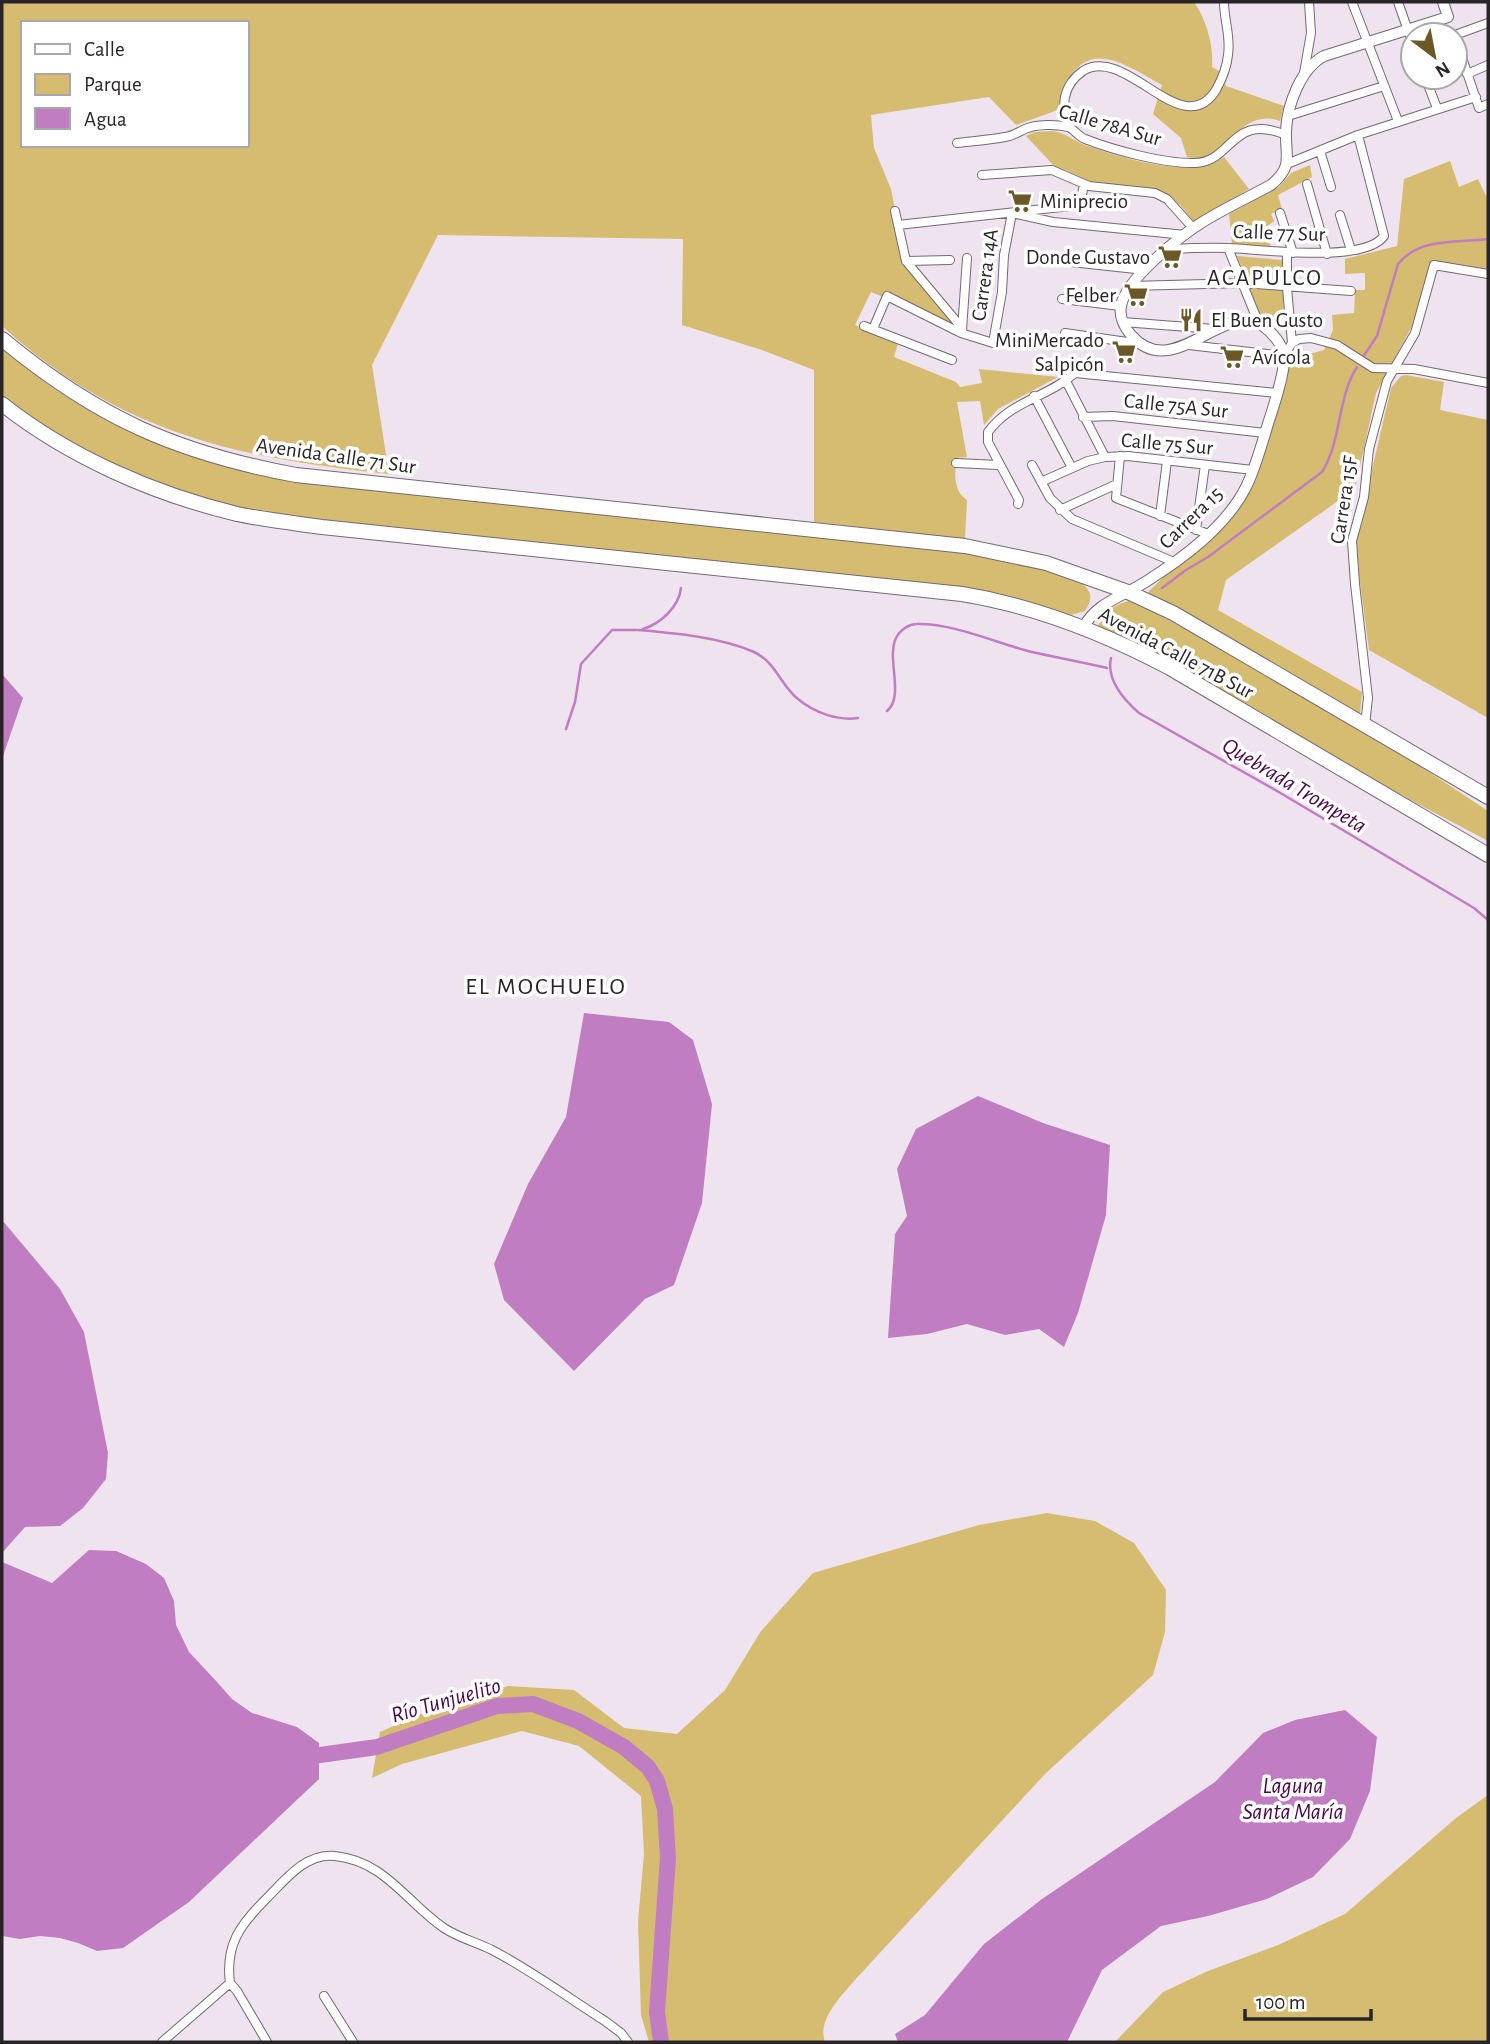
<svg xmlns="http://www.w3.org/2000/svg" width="1490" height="2044" font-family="'Alegreya Sans',sans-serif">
	<rect width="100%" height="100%" fill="#eee3ee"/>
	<path fill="#d6bc70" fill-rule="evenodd" d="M2,2H1194C1206,19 1214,46 1212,67L1219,71L1226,86L1284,106L1280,121C1237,106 1225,167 1187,157L1181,138L1153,114L1162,85C1145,76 1125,62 1106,59C1075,54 1062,87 1058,110L1016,125L989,97L871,115L874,148L891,189L906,264L957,322L953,326L871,292L855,325L898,343L894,357L956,382L960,387L982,383L979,369L1058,377L998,409L984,425L980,401L957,402L967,457L956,458C955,473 953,492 967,500L965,539L814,522V370L762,350L682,325L683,239L438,235L372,365L389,474C236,458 120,433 2,326ZM23,23H247V145H23Z
		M1052,131C1067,133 1073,141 1087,146C1123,158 1191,180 1224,157L1249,189L1194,222L1180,205L1162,191L1093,183L1066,170L1057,169L1026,136L1035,132Z
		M1450,161L1459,187L1478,179L1488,200V269L1434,261L1412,326L1376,393L1355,489L1226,580L1218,610L1362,692L1360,714L1147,593C1156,585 1165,575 1175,567C1186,558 1199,552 1209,542C1260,494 1273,429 1289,364L1309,354L1324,350L1333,330L1332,315L1354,313L1355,290H1365V273L1345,274V259L1397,246L1404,179Z
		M1310,165L1312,177L1278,195L1282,209L1271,214L1274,221L1266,227L1271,249L1232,245L1229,214L1279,187L1291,173Z
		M1237,256L1282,260L1284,322L1262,320Z
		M2,346C21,362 40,380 61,393C106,423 157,443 208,461L957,550C982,555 1078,570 1088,590C1093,598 1089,604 1085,611L1071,615C959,581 843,575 727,564C634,556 540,544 447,534C372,526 283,522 211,502C136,481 68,444 5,399L2,396Z
		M1406,375L1444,382L1440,410L1488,420V718L1369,650L1356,552L1358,530L1391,388L1401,376Z
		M1131,600L1193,633L1408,758L1488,811V841L1369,778L1098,628C1101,611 1116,605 1131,600Z
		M1047,1513L1095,1521L1134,1543L1166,1590L1165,1632L1153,1675L1045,1774L853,1982C840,1998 817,2020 825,2042H649L641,2015L638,1922L644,1854L641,1796L579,1746L522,1731L402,1764L372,1778L380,1732L421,1714L508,1686L574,1690L624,1728L677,1734L725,1690L761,1631L813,1573L979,1525Z
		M1488,1795V2042H1115L1163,1992L1208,1971L1278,1945L1345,1914L1456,1818Z"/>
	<path fill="#c17dc2" d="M2,674L23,698L2,759Z
		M584,1013L669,1022L693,1040L712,1104L702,1203L674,1285L645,1299L574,1371L504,1300L494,1264L528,1184L566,1117Z
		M978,1096L1043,1123L1110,1145L1106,1215L1078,1313L1064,1347L1039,1329L1005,1335L967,1324L927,1334L888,1338L895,1234L907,1216L897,1169L916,1129Z
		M2,1220L60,1289L84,1332L108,1453L106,1479L83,1508L60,1526L25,1527L2,1553Z
		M89,1550L116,1551L146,1564L164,1578L174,1601L176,1625L189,1652L217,1682L232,1699L252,1713L297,1727L319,1743V1779L189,1902L123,1948L97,1951L78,1943L60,1938L40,1936L20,1939L2,1936V1562L52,1583Z
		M1345,1710L1377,1737L1370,1791L1350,1839L1313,1877L1267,1899L1208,1916L1161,1926L1102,1970L1067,2042H898L895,2034L925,2015L984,1944L1042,1899L1215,1782L1263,1733L1295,1720Z"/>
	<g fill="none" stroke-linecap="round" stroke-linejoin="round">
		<path stroke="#c17dc2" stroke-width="2.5" d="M1363,357L1377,336L1398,264C1420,237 1457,243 1488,239
			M1162,588L1186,570L1208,557L1322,472C1342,440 1337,398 1357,367
			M643,629C660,624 679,607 681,588
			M638,630C674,633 720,637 754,652C776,662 781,686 798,699C815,713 838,721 858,718
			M1111,658C1106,680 1123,699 1139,713L1277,791L1474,908L1488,920
			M887,711C905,696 886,659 896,638C900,630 909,624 917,624C952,623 994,642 1028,651C1054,657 1081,662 1107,668
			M566,729L575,702L581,664L612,630H636"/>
		<path stroke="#c17dc2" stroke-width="16" d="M301,1755H320L377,1747L497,1706L533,1704L578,1721L624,1747L648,1767L657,1781L665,1809L668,1858L657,2012L661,2042"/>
		<g stroke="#736973" stroke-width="10">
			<path id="street" d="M1352,2L1398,121
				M1398,2L1413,45
				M1455,35L1488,23
				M1455,37L1479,108L1488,104
				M1304,73L1311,33L1309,2
				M1467,74L1488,65
				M1425,77L1437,108
				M1288,116L1384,86
				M1071,128C1066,119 1063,108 1065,97C1067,87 1074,77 1083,71C1126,44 1182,144 1216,90C1222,79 1227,67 1228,55C1231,37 1224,20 1224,2
				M957,143C973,141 990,140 1005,137C1013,136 1018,132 1025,129C1037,124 1055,124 1068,127C1074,129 1078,136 1085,139C1113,150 1165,164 1195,163C1233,162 1231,112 1286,135
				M1320,151L1331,187
				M1287,164L1358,135L1476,97
				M982,175L1052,170L1089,186L1155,193L1167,199L1193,228
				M1307,184L1327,254
				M895,211L906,261L962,328
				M1280,213L1293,253
				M1340,215L1351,250
				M898,225L1080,205L1084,184
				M1228,248L1259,324
				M1169,249C1189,248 1209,247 1229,248C1261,249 1364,264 1384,236L1358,135
				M1287,253V288L1292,343
				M906,261L950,260
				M1071,262L1145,270
				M1131,286L1243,283L1351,291
				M1062,299L1121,306
				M1123,322L1214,329
				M864,326L952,360
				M873,329L887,296L961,333L993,343L1002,292L1004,255L1012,213L1053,222L1185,235
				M962,330L967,258
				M1065,333L1141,344
				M1189,345L1284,356L1292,343L1299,339L1311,338L1337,345L1373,368L1414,369L1488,383
				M1066,381L1105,457
				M1034,396L1072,468
				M1083,417L1113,416L1265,433
				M1120,456L1116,498L1208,534
				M956,463L999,465
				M1032,465L1050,498L1072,519L1174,562
				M1041,482L1088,461L1105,457L1128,456L1253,470
				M1018,504L1019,500L988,442V432C1012,400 1047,398 1075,373L1277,393
				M1060,510L1117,484
				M1160,516L1167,461
				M1196,530L1205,465
				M1365,725L1368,698L1355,584L1352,541L1364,497L1369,449L1387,381L1415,333L1434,265L1488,274
				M230,1983L237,1991L267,2042
				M324,1996L353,2042
				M162,2042L230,1983C225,1945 240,1925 266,1899C284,1881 306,1852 335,1856C385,1861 407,1903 444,1928C459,1938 476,1942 492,1950C529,1969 569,1998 605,2021L621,2033L628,2042"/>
		</g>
		<g stroke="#736973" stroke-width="12">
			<path id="secondary" d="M1084,627C1095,603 1126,595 1147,581C1183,558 1226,527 1246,487C1255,469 1261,447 1267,427C1272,411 1286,371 1284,355C1282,344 1272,332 1263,326C1224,299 1173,384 1131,335C1124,327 1119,316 1121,306C1125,280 1179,237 1201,223C1223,209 1247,198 1271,185C1294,166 1285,156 1286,131C1287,105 1301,68 1324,56L1448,17L1443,2"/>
		</g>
		<g stroke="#736973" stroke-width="16">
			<path id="highway" d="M2,339C96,417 176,453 296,475L965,546L1046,563L1128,592L1173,613L1488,797
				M2,404C69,457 154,494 237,514C265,520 294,523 322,527L962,594C1036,606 1104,633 1170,668L1488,855"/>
		</g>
		<use href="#street" stroke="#fff" stroke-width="8"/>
		<use href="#secondary" stroke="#fff" stroke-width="10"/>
		<use href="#highway" stroke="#fff" stroke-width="14"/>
	</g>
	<defs>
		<g id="supermarket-bare" transform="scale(1.89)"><path d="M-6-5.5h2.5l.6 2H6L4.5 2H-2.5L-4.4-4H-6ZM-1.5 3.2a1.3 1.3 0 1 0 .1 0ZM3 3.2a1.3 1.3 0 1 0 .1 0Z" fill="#6a5927" stroke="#fff" stroke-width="2.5" paint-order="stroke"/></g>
		<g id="restaurant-bare" transform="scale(1.89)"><path d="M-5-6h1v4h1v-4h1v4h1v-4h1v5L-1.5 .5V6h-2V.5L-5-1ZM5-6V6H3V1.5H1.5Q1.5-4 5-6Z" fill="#6a5927" stroke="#fff" stroke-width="2.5" paint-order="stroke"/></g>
	</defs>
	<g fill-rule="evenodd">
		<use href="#supermarket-bare" x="1020" y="201"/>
		<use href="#supermarket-bare" x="1170" y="257"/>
		<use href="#supermarket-bare" x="1136" y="295"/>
		<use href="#restaurant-bare" x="1191" y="320"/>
		<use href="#supermarket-bare" x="1124" y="352"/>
		<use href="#supermarket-bare" x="1232" y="357"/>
	</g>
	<g text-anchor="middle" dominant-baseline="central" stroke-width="7" stroke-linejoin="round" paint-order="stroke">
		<g font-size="21" fill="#282428" stroke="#fff">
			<text transform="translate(1110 125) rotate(16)">Calle 78A Sur</text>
			<text transform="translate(1279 233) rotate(2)">Calle 77 Sur</text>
			<text transform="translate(985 275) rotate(-82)">Carrera 14A</text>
			<text transform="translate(1176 406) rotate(6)">Calle 75A Sur</text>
			<text transform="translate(1167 444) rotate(5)">Calle 75 Sur</text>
			<text transform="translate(336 456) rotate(8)">Avenida Calle 71 Sur</text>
			<text transform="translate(1344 500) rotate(-81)">Carrera 15F</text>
			<text transform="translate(1191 518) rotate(-44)">Carrera 15</text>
			<text transform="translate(1176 653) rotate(28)">Avenida Calle 71B Sur</text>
		</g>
		<g font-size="21" fill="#282428" stroke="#fff" text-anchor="start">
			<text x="1040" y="201">Miniprecio</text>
			<text x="1150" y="257" text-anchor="end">Donde Gustavo</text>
			<text x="1116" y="295" text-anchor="end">Felber</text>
			<text x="1211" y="320">El Buen Gusto</text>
			<text x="1104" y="340" text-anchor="end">MiniMercado<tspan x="1104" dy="24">Salpicón</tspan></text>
			<text x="1252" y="357">Avícola</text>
		</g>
		<g font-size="23" letter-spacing="2" fill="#282428" stroke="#fff">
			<text x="1265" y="278">ACAPULCO</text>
		</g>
		<g font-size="23" font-style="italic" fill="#47074a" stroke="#fff">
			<text transform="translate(1294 786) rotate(31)">Quebrada Trompeta</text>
			<text transform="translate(446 1701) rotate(-16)">Río Tunjuelito</text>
			<text x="1293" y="1786">Laguna<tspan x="1293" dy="26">Santa María</tspan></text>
		</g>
		<g font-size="24" letter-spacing="2" fill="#282428" stroke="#fff">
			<text x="546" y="987">EL MOCHUELO</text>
		</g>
	</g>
	<rect width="1490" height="2044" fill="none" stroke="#282428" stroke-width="7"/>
	<rect x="21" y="21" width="228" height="126" fill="#ffffff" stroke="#a9a7a9" stroke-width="2"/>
	<rect x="35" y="44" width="35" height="10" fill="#ffffff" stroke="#a9a7a9" stroke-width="2"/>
	<text x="84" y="56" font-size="21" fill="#282428">Calle</text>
	<rect x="35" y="74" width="35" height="21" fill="#d6bc70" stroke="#a9a7a9" stroke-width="2"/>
	<text x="84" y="91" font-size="21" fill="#282428">Parque</text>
	<rect x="35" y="108" width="35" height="21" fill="#c17dc2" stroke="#a9a7a9" stroke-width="2"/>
	<text x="84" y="126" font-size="21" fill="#282428">Agua</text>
	<g transform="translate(1434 56) rotate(148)"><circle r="33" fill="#ffffff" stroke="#a9a7a9" stroke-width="2"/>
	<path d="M0-5L12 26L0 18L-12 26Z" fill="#6a5927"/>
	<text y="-10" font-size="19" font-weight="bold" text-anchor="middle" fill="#282428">N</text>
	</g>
	<path d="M1245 2009v10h126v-10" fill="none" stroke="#282428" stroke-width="3.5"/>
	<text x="1256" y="2009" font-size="21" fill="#282428" stroke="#ffffff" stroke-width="5" paint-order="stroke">100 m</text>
</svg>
